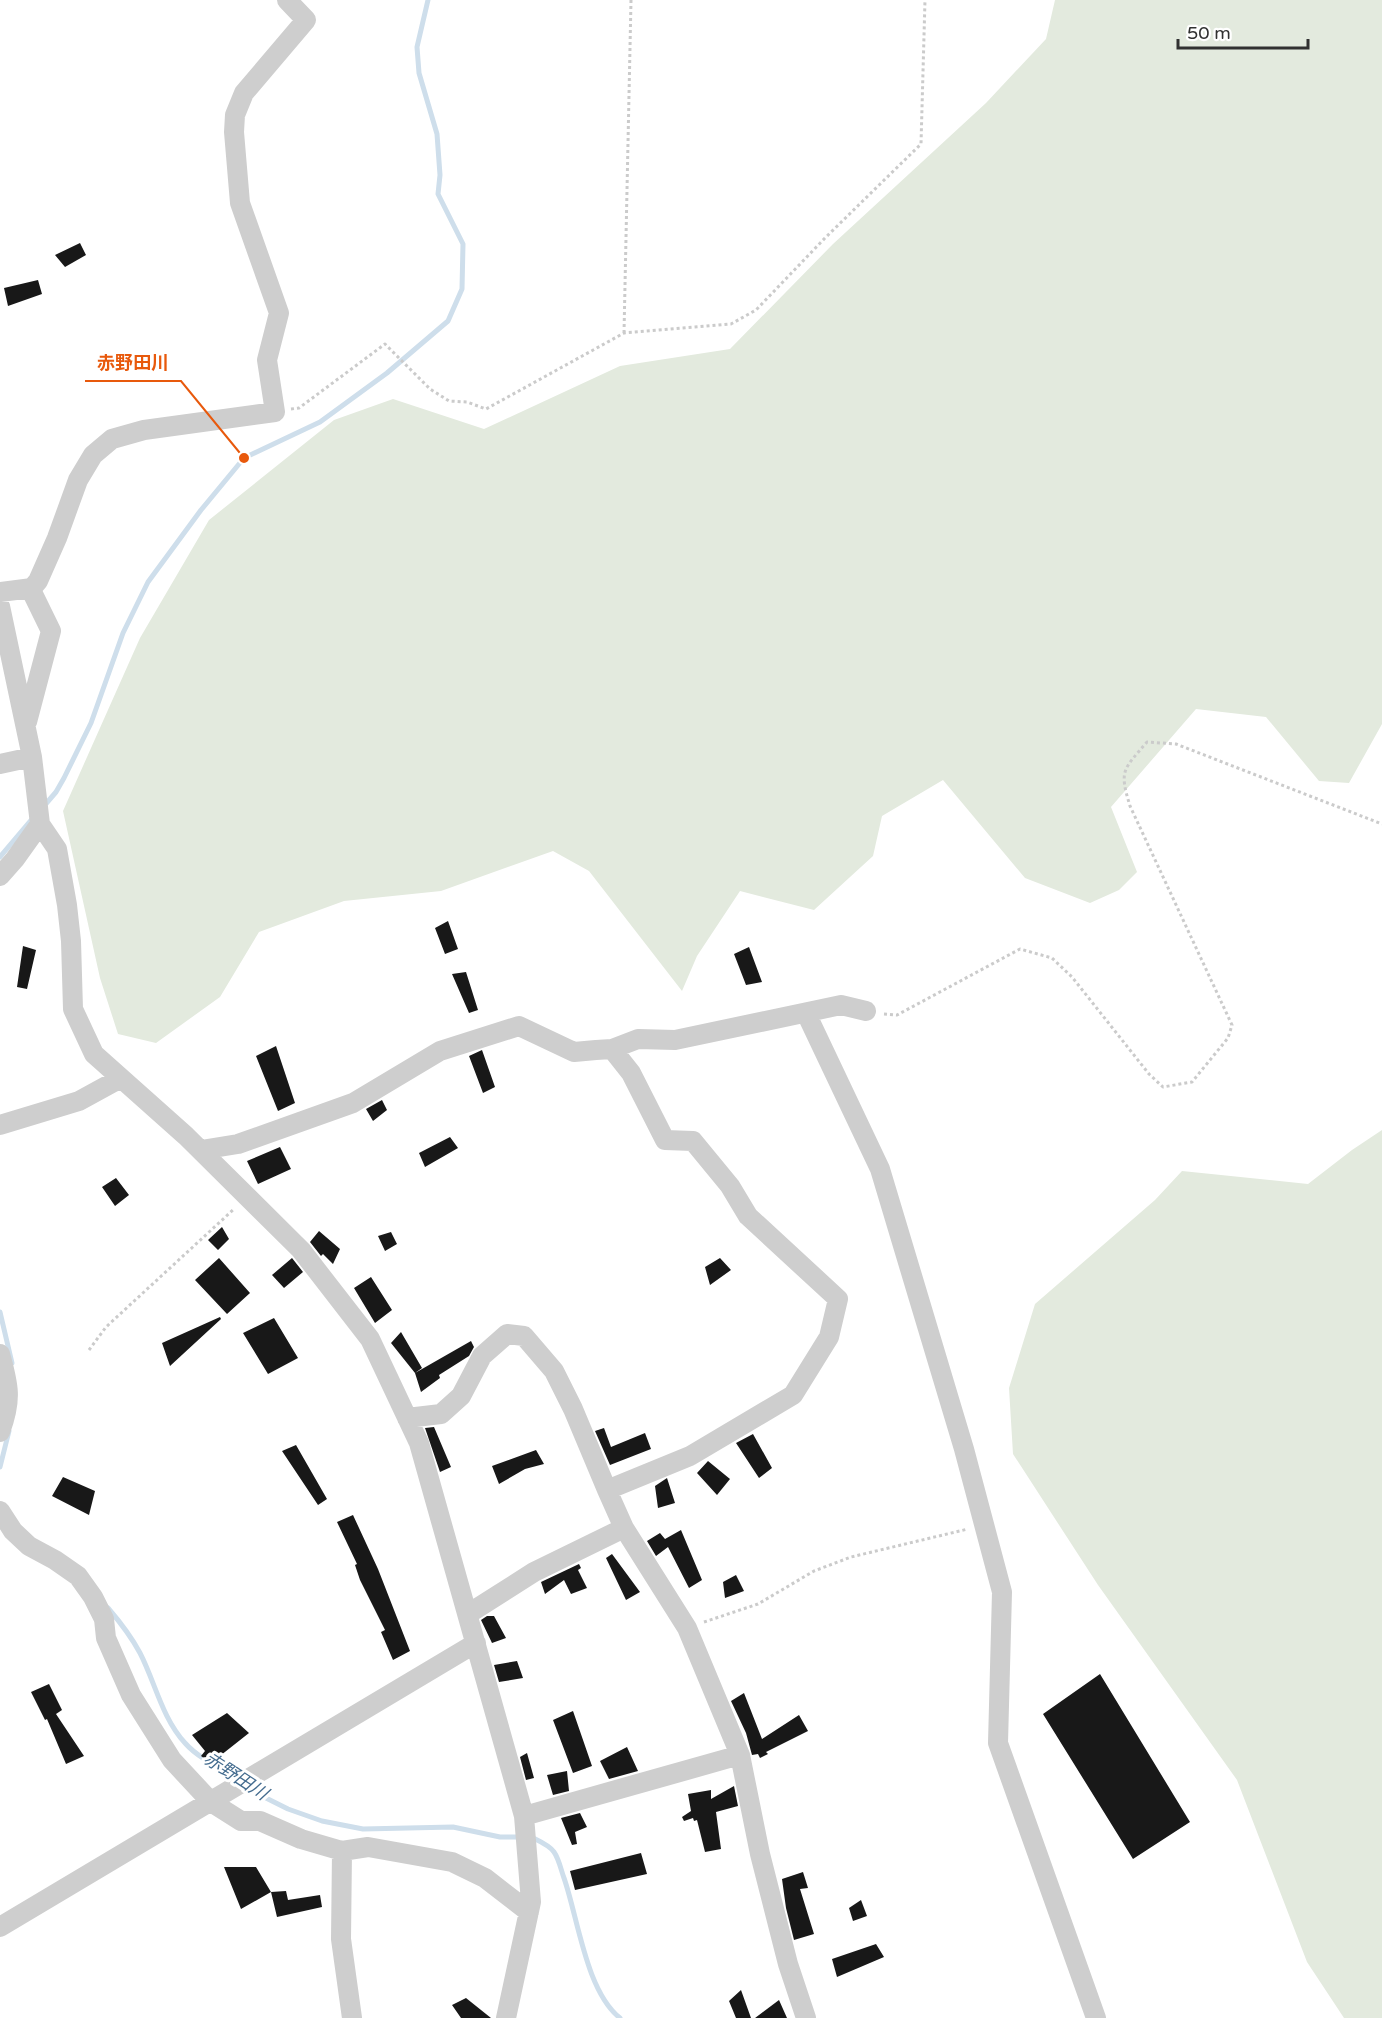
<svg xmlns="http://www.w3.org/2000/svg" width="1382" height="2018" font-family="'Varela Round','Noto Sans JP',sans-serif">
	<rect width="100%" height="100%" fill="#fff"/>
	<path fill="#e3eade" d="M1055,0H1382V724L1349,783L1319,781L1266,717L1196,709L1111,807L1137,872L1119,890L1090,903L1025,878L943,780L882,816L873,856L814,910L740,891L697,956L682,991L589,871L553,851L441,891L344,901L259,932L220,997L156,1043L118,1034L100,978L63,811L140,638L209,520L334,420L393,399L484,429L620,366L730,349L833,244L986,103L1046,39Z
		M1382,1130V2018H1344L1307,1962L1237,1780L1098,1585L1013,1454L1009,1388L1035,1304L1155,1200L1182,1171L1308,1184L1352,1150Z"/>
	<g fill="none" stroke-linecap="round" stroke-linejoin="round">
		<path stroke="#cedeeb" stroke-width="5" d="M44,806L56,792L64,778L91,723L123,633L148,582L201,510L244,458L320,422L387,373L448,321L462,289L463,244L438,194L440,175L437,134L419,73L417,47L428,0
			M0,857L32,819
			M0,1312L12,1363
			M0,1467L9,1431
			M108,1608C120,1622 131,1636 140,1653C155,1682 162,1718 185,1743C199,1759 221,1768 239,1778
			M250,1784L260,1790L262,1796L288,1809L322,1821L363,1829L453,1827L500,1837H522
			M531,1837C539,1841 549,1845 554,1852C559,1859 561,1870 564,1878C578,1918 586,1991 620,2018"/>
	</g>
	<path fill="#181818" d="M80,243L86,255L65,267L55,255Z
		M38,280L42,294L8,306L4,288Z
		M448,921L458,949L445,954L435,928Z
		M23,946L36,950L27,989L17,987Z
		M749,947L762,982L746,985L734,954Z
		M466,972L478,1010L469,1013L452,974Z
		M276,1046L295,1103L278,1111L256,1056Z
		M482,1050L495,1087L483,1093L469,1056Z
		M382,1100L387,1110L373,1121L366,1109Z
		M450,1137L458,1148L425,1167L419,1153Z
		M280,1147L291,1169L258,1184L247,1161Z
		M116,1178L129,1195L115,1206L102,1187Z
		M222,1227L229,1239L218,1250L208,1240Z
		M319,1231L340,1249L333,1264L323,1254L321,1256L310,1242Z
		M391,1232L397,1244L385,1251L378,1236Z
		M219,1258L250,1293L227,1314L195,1280Z
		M292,1258L303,1272L284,1288L272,1275Z
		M720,1258L731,1270L710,1285L705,1267Z
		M371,1277L392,1310L375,1323L354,1288Z
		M220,1317L221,1319L170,1366L162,1343Z
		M274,1318L298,1358L268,1374L243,1333Z
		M401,1332L422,1368L415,1373L391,1343Z
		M471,1341L474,1347L469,1356L439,1375L440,1378L421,1392L415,1373Z
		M434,1427L451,1467L440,1472L425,1428Z
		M604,1428L611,1447L645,1433L651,1449L610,1465L595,1431Z
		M753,1434L772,1468L759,1478L736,1443Z
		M296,1445L327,1499L318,1505L282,1451Z
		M536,1450L544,1464L525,1469L499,1484L492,1466Z
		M708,1461L730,1479L717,1495L697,1473Z
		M63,1477L95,1491L89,1515L52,1496Z
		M667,1478L675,1503L658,1508L655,1486Z
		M353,1515L378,1569L410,1651L393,1660L381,1632L385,1630L360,1580L355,1565L357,1564L337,1522Z
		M681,1530L702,1580L689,1588L668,1547L656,1556L647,1541L660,1533L665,1539Z
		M612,1554L640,1592L626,1600L606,1558Z
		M579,1564L581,1568L578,1570L587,1588L571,1594L564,1580L545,1594L541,1582Z
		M736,1575L744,1591L725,1598L723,1582Z
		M487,1616H494L506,1638L492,1643L481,1620Z
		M517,1661L523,1678L499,1682L494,1665Z
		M1100,1674L1190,1822L1133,1859L1043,1714Z
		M49,1684L62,1710L56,1714L84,1756L66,1764L47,1719L45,1720L31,1692Z
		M744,1693L762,1739L799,1715L808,1731L766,1752L768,1754L760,1758L758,1754L752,1755L746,1733L731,1701Z
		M573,1711L592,1766L573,1773L553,1720Z
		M227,1713L249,1733L211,1763L201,1756L205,1751L192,1735Z
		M627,1747L638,1771L609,1779L600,1761Z
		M527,1753L534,1778L526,1780L520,1757Z
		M567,1771L569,1791L553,1795L547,1775Z
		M734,1786L738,1806L716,1812L721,1849L705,1852L697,1820L694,1821L693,1818L684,1821L682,1817L691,1811L688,1794L711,1790V1799Z
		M580,1813L587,1827L575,1832L577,1844L572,1845L561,1818Z
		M641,1853L647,1874L575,1890L570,1871Z
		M224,1867H256L271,1892L241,1909Z
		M803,1872L808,1888L800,1889L814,1934L794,1940L786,1908L782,1879Z
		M286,1891L288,1900L320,1895L322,1907L277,1917L271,1892Z
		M861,1900L867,1916L853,1921L849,1908Z
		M876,1944L884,1957L837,1977L832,1959Z
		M741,1990L751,2018H736L729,2001Z
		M466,1998L491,2018H461L452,2005Z
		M779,2000L787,2018H755Z"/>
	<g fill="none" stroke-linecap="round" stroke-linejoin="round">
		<path stroke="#cbcbcb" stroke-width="3" stroke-dasharray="3 3" stroke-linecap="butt" d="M624,333L631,0
			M291,409L299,408L385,344L430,389L449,401L467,402L486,409L624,333L731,324L756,310L825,238L921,144L925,0
			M884,1014L897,1015L1020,949L1052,958L1072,977L1149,1074L1163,1087L1192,1082L1228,1038L1232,1025L1130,806C1119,770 1123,770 1147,742L1176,744L1382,824
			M89,1350L106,1327L234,1209
			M704,1622L758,1604L814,1571L851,1557L968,1529"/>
		<path stroke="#cecece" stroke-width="20" d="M0,592L32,588L38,581L57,538L78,480L93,455L112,439L144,430L275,412L267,360L279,313L240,203L234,132L235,115L244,93L306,20L287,0
			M0,606L32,757L40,824L57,849L67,905L71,941L73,1009L94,1054L186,1136L301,1250L370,1339L419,1443L524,1816L531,1902L506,2018
			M27,722L51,631L30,588
			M0,764L32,757
			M0,876L15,859L40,824
			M806,1013L880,1169L964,1449L1002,1592L998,1743L1096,2018
			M612,1049L631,1073L665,1140L693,1141L730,1186L748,1216L838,1299L829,1337L793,1395L690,1456L607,1490L624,1528L687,1628L740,1755L760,1854L788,1964L806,2018
			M0,1125L79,1101L121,1078
			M201,1150L238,1144L353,1103L440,1051L519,1026L574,1052L596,1050L612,1049L638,1039L675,1040L841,1005L866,1011
			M0,1354C9,1386 12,1400 0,1432
			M407,1418L441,1414L461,1396L482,1356L507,1334L524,1336L554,1371L573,1409L607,1490
			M0,1511L13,1531L29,1546L55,1560L78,1576L93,1597L104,1619L106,1638L131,1695L172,1760L211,1802L241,1821H260L301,1839L342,1851L341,1939L352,2018
			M468,1614L534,1572L624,1528
			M524,1816L740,1755
			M342,1851L368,1847L452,1862L485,1878L529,1912
			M0,1927L476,1643"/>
	</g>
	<g text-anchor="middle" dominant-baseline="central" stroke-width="6" stroke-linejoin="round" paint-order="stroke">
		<g font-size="18" font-style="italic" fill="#446c8f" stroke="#fff">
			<text transform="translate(236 1776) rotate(33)">赤野田川</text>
		</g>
	</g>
	<path fill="none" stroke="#e8590c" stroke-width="2" d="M244 458L181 381H85"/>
	<circle fill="#e8590c" stroke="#fff" stroke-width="2" cx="244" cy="458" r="6"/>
	<g font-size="18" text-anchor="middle" font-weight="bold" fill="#e8590c" stroke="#fff" stroke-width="6" stroke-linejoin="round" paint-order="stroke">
		<text x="133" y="369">赤野田川</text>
	</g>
	<path d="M1178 39v9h130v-9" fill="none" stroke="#313131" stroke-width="3"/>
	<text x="1187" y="39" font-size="18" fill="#313131" stroke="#ffffff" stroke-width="4.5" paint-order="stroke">50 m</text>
</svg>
